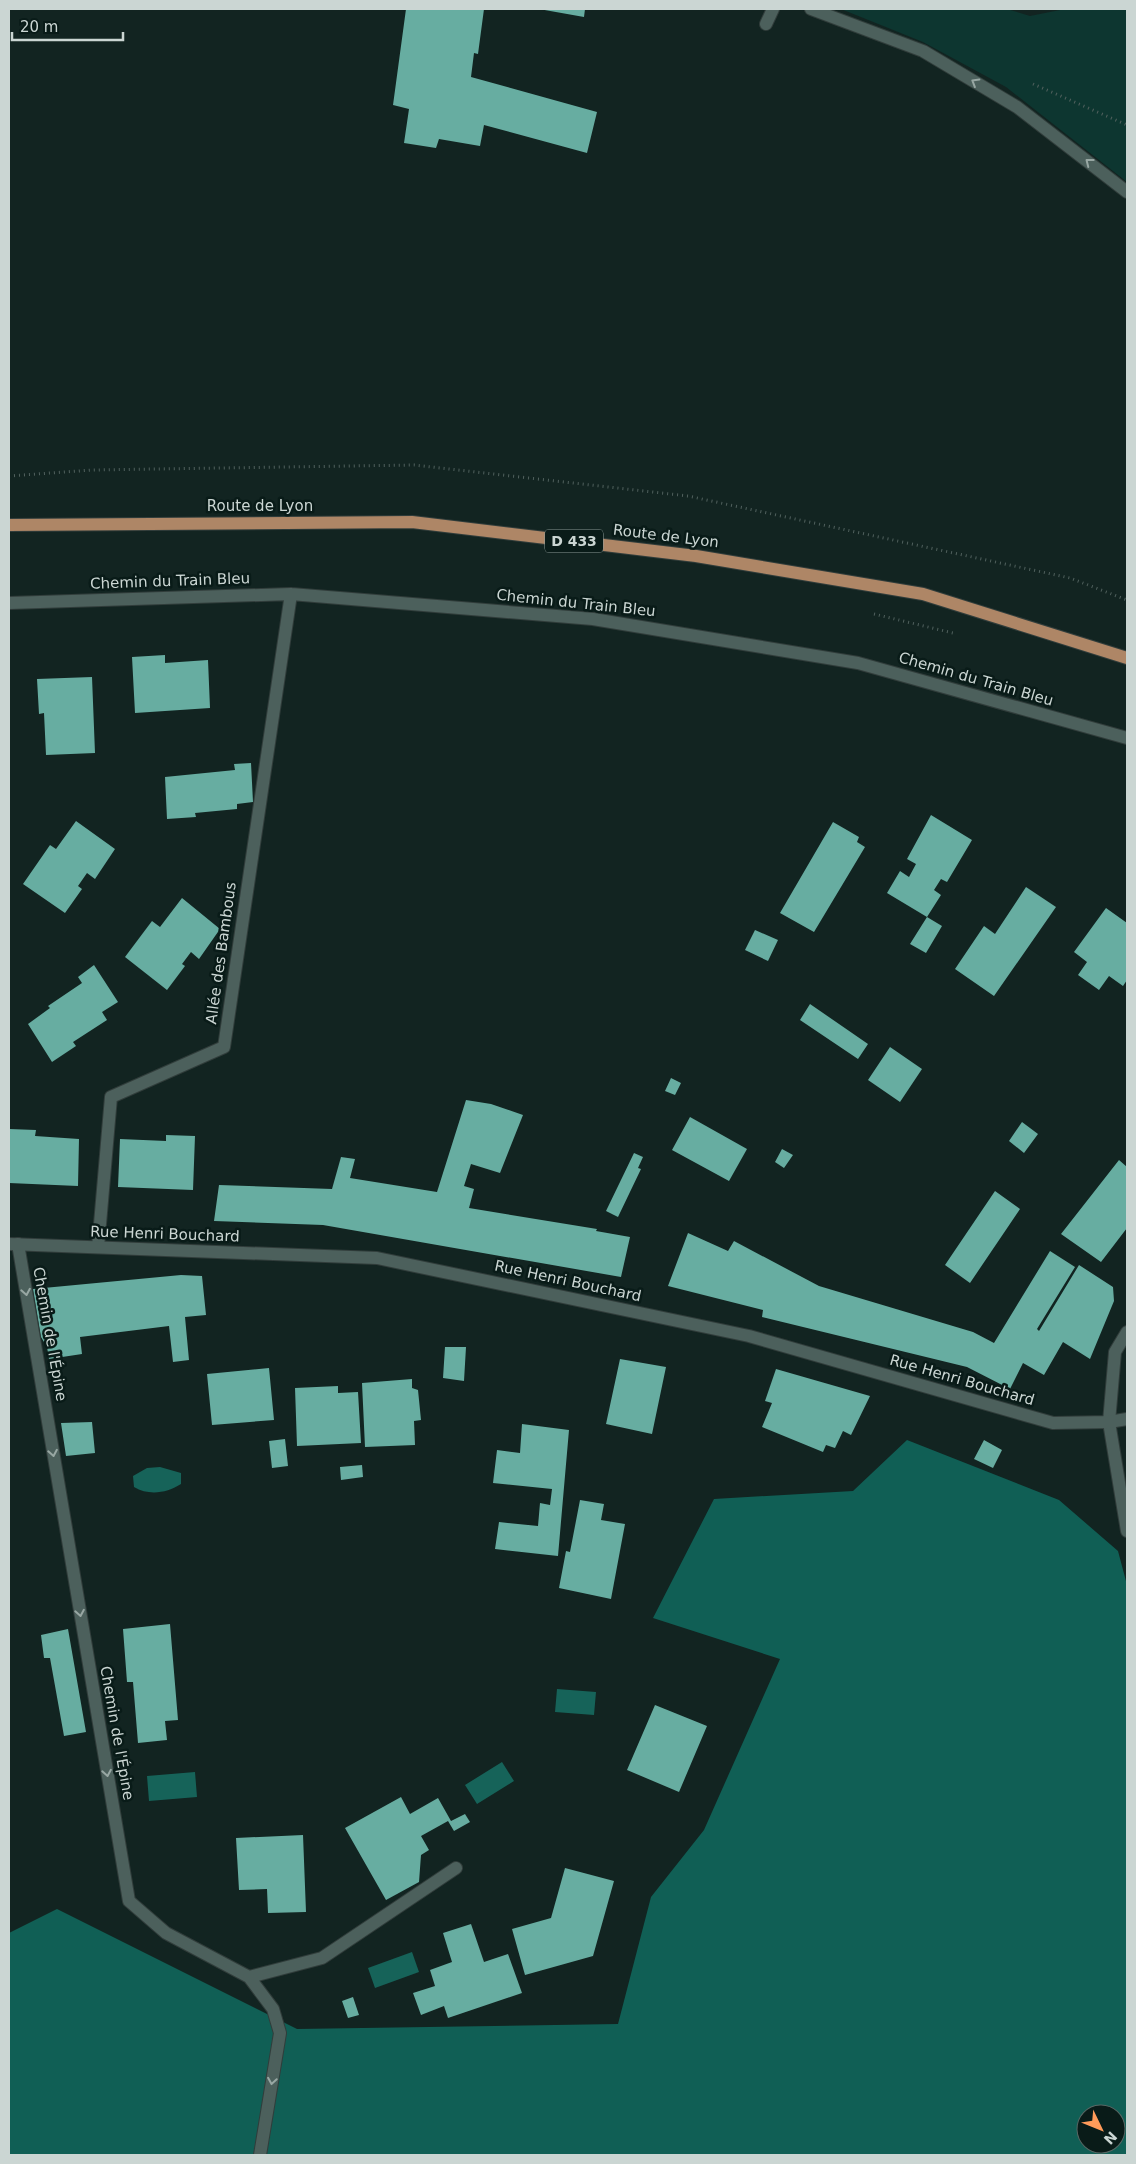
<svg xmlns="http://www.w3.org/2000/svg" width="1136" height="2164" font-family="'DejaVu Sans',sans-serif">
	<rect width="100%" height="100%" fill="#122421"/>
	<path fill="#0d3630" d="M841,9H1007L1030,16L1065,9H1127V182L1006,87L923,42Z"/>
	<path fill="#105f55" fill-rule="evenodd" d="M907,1440L1059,1500L1118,1551L1127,1585V2155H9V1933L57,1909L297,2029L618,2024L651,1897L704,1830L780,1659L653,1618L714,1499L853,1491ZM1086,2114H1116V2144H1086Z"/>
	<path fill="#166359" d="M160,1467L181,1473V1484C167,1493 149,1496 134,1487L133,1476L147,1468Z
		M557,1689L596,1692L594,1715L555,1712Z
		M502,1762L514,1781L477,1804L465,1785Z
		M195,1772L197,1797L149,1801L147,1776Z
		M412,1952L419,1972L375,1988L368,1968Z"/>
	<path fill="#67ada1" d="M406,9H484L478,54L474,53L471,77L597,112L587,153L484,125L480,146L439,139L436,148L404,143L409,109L393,105Z
		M539,9H585L584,17Z
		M165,655V663L208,660L210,708L135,713L132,657Z
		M92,677L95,753L46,755L44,713L39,714L37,679Z
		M251,763L253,802L237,804V809L195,813L196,817L167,819L165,777L235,770L234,764Z
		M931,815L972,840L947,882L941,879L934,890L941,895L927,917L887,893L900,871L909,877L916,864L907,859Z
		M76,821L115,849L95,879L87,873L78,886L82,889L65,913L23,884L50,845L56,849Z
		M833,822L859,837L857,842L865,847L814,932L780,913Z
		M1026,887L1056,907L994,996L955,969L984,926L995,934Z
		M182,898L220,929L199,959L191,952L182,964L185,966L167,990L125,957L152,921L160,927Z
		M1106,908L1127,923V980L1123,986L1109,976L1099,990L1078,975L1087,962L1074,952Z
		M927,917L942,926L926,953L910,944Z
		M755,930L778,940L768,961L745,950Z
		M94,965L118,1002L102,1012L107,1020L73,1042L76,1046L52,1062L28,1024L50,1008L48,1006L82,983L78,977Z
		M810,1004L868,1044L858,1059L800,1020Z
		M890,1047L922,1069L900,1102L868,1080Z
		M671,1078L681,1083L675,1095L665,1091Z
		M466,1100L491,1104L523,1115L500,1173L471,1164L464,1186L474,1189L469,1208L597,1229L596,1231L630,1237L621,1277L323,1225L214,1221L219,1185L332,1189L341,1157L355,1159L350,1178L437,1192Z
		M690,1117L747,1149L729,1181L672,1150Z
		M1022,1122L1038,1134L1024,1153L1009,1141Z
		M9,1129L36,1130L35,1136L79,1139L78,1186L9,1183Z
		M166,1135L195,1136L193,1190L118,1187L120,1139L166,1141Z
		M782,1149L793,1155L784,1168L775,1162Z
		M634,1153L643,1157L638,1168L641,1169L618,1217L606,1211Z
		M1119,1160L1127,1167V1228L1101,1262L1061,1234Z
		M995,1191L1020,1209L970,1283L945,1265Z
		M688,1233L728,1251L734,1241L819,1286L973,1332L994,1343L1050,1251L1075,1267L1037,1329L1039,1331L1079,1265L1113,1287L1114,1301L1090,1359L1063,1342L1044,1375L1023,1363L1010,1389L967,1367L762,1317L763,1310L668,1286Z
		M181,1275L202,1276L206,1315L185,1317L189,1360L173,1362L169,1326L80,1337L82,1354L49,1359L47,1347L41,1337L33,1289Z
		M445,1347H466L464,1381L443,1378Z
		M620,1359L666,1367L652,1434L606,1424Z
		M269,1368L274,1420L212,1425L207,1374Z
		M776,1369L870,1396L851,1435L843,1431L835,1448L826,1445L823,1452L762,1427L772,1403L765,1401Z
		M412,1379V1388L418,1390L421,1420L414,1421L415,1445L365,1447L362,1383Z
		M338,1386V1393L358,1392L361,1443L297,1446L295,1388Z
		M92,1422L95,1453L66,1456L61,1423Z
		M522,1424L569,1430L558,1556L495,1549L499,1522L538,1526L540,1503L550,1505L552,1489L493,1483L497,1450L520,1453Z
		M285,1439L288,1466L272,1468L269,1441Z
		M984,1440L1002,1450L993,1468L974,1459Z
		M362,1465L363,1477L341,1480L340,1467Z
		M580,1500L604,1504L601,1520L625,1524L611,1599L559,1588L566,1551L570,1552Z
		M170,1624L178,1720L165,1721L167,1740L138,1743L133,1682H127L123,1629Z
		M68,1629L86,1732L64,1736L50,1658H44L41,1635Z
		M655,1705L707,1726L679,1792L627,1770Z
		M401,1797L410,1814L438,1798L451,1821L465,1814L470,1822L454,1831L448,1821L421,1836L429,1850L421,1855L419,1882L386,1900L345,1828Z
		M303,1835L306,1912L268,1913L267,1889L239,1890L236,1838Z
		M565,1868L614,1881L593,1956L525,1975L512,1929L551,1918Z
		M471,1924L484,1962L508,1954L522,1993L448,2018L444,2006L421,2015L413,1993L435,1986L430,1970L452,1962L443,1933Z
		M353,1997L359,2015L348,2018L342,2001Z"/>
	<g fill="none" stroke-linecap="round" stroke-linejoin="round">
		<g stroke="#313d3b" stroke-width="14">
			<path id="service" d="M766,24L773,9"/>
		</g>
		<g stroke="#313d3b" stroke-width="14">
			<path id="minor" d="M811,9L923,51L1017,107L1127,192
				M9,603L291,594L593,619L858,663L1127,738
				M18,1244L129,1901L166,1933L249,1977L273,2009L280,2033L260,2155
				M98,1247L111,1097L224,1047L291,594
				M1127,1332L1115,1352L1109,1422L1127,1531
				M249,1977L322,1958L456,1868"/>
		</g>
		<g stroke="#313d3b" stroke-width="14">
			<path id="tertiary" d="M9,1244L377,1258L749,1336L1053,1423L1109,1422L1127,1419"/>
		</g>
		<g stroke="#313d3b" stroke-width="14">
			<path id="primary" d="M9,525L412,522L696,556L923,594L1127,658"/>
		</g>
		<path stroke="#51615e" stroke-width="3" stroke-dasharray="1 4" stroke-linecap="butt" d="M1033,84L1127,125
			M9,476L92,470L414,465L688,496L1070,578L1127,600
			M874,614L953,633"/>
		<use href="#service" stroke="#4c605c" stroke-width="12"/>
		<use href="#minor" stroke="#4c605c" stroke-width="12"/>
		<use href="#tertiary" stroke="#4c605c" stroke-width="12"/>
		<use href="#primary" stroke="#ae8666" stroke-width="12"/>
	</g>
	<defs><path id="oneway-chevron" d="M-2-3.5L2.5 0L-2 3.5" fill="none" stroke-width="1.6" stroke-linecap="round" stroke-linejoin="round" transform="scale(1.25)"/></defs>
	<g stroke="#98a7a3">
		<use href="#oneway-chevron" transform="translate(975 82) rotate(-149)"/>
		<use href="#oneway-chevron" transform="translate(1089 162) rotate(-142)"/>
		<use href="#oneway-chevron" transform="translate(26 1292) rotate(80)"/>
		<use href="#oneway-chevron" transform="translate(53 1453) rotate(80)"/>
		<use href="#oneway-chevron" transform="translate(80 1613) rotate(80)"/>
		<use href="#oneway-chevron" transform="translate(107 1773) rotate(80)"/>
		<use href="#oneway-chevron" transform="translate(272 2081) rotate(99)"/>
	</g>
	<g text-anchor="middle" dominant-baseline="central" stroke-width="5" stroke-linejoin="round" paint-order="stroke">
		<rect fill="#091b18" stroke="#919e9b" stroke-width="1" x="545" y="529.5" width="58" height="23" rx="4"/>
		<g font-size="14" font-weight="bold" fill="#cbd6d3">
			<text x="574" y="541">D 433</text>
		</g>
		<g font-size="15" fill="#cbd6d3" stroke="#091b18">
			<text x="260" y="506">Route de Lyon</text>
			<text transform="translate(666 536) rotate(7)">Route de Lyon</text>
			<text transform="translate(170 581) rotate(-2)">Chemin du Train Bleu</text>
			<text transform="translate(576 603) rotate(6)">Chemin du Train Bleu</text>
			<text transform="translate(976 679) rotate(16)">Chemin du Train Bleu</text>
			<text transform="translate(221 953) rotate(-82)">Allée des Bambous</text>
			<text transform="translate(165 1234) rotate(2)">Rue Henri Bouchard</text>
			<text transform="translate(568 1281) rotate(12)">Rue Henri Bouchard</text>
			<text transform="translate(50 1334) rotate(80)">Chemin de l'Épine</text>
			<text transform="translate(962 1380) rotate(16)">Rue Henri Bouchard</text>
			<text transform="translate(117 1733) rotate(80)">Chemin de l'Épine</text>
		</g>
	</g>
	<rect width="1136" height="2164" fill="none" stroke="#cbd6d3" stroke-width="20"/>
	<g transform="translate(1101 2129) rotate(133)"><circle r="24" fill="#091b18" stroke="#576663"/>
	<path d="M0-4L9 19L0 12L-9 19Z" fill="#ff9b5a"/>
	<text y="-8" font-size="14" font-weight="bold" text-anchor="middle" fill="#cbd6d3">N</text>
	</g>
	<path d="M12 32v8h111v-8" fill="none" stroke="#cbd6d3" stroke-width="2.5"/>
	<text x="20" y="32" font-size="15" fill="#cbd6d3" stroke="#091b18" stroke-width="4" paint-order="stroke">20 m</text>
</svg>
